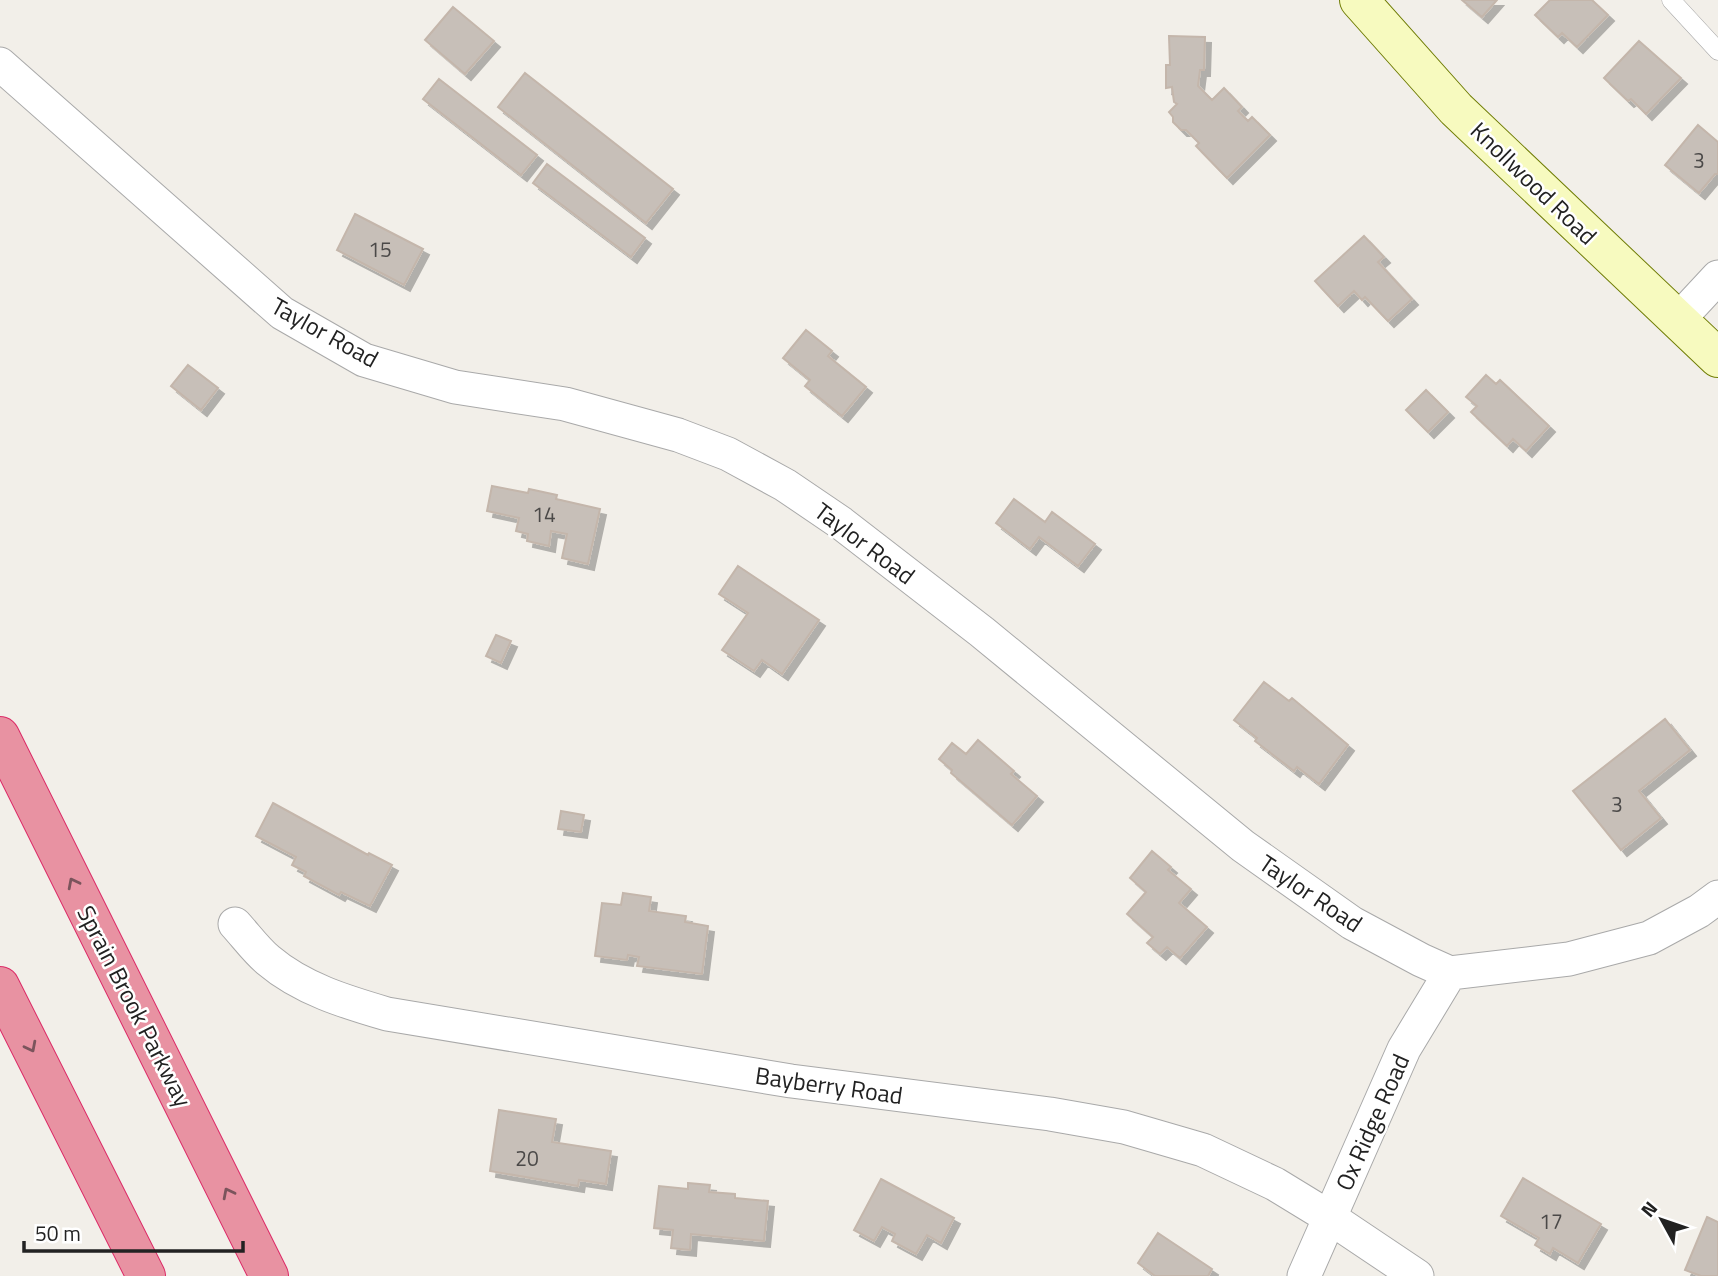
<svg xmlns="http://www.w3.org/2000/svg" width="1718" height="1276" font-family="'Titillium Web',sans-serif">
	<defs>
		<filter id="shadow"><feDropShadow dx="6" dy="6" stdDeviation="0" flood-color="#0004"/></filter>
	</defs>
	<rect width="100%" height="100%" fill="#f2efe9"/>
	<path fill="#c7bfb8" stroke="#c4b6ab" stroke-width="2" filter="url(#shadow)" d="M1462,0H1497L1482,17Z
		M1550,0H1592L1608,15L1577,47L1562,33L1558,37L1535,15Z
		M453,7L494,41L465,74L425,40Z
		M1169,36L1205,37L1204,70H1200L1198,86L1212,100L1224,88L1242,107L1238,111L1248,121L1252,117L1270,135L1227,178L1196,146L1199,143L1186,130H1181L1173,122V117L1169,112L1177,104L1174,102L1172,87L1166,88V65H1170Z
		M1639,41L1681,78L1646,114L1631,99L1628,101L1604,78Z
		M525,73L673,189L646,223L498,107Z
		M439,79L537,155L521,175L423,99Z
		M1698,125L1718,142V174H1715L1699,193L1665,165Z
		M547,164L645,238L631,257L533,183Z
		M355,214L423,249L404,285L337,250Z
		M1364,236L1384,257L1378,262L1412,299L1388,321L1365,297L1362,300L1354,291L1338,306L1315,281Z
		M806,330L832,351L828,356L866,387L842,416L805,386L810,380L783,358Z
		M188,365L218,388L201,410L171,386Z
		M1486,375L1496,384L1500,380L1549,426L1526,451L1513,439L1507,446L1471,412L1477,406L1466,397Z
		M1426,390L1448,412L1428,432L1406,410Z
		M492,486L528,493L529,489L557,495L556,499L600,509L588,564L562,558L567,534L551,531L549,546L527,541L528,534L516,531L519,518L487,511Z
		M1014,499L1045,522L1052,512L1095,544L1078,566L1039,537L1030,549L996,523Z
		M738,566L819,620L782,674L762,660L754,671L722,650L748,613L719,594Z
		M496,635L511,641L501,663L486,656Z
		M1264,682L1289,701L1292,698L1348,745L1319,784L1297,767L1294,771L1255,741L1257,738L1234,720Z
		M1665,719L1690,750L1639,791L1661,818L1621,850L1573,791Z
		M978,740L1014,771L1011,774L1037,796L1012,825L951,773L952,770L939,759L952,743L966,754Z
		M273,803L368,855L369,853L392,865L370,906L341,892L339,895L304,876L306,872L292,865L296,857L256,836Z
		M561,811L584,815L581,832L558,829Z
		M1152,851L1171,867L1168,870L1191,889L1179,903L1207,927L1180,958L1167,947L1160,954L1147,943L1153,937L1127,914L1146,892L1130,878Z
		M623,893L651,897L649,911L686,916L685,922L708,926L702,974L637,966L639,957L628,955L627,960L595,956L602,903L621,905Z
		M499,1110L556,1119L552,1142L611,1151L606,1184L579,1180L578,1186L490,1171Z
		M1523,1178L1601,1224L1578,1263L1553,1248L1550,1254L1535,1245L1539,1238L1501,1216Z
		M881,1179L954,1218L941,1243L927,1235L916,1254L892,1241L895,1234L882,1227L874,1241L854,1230Z
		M688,1183L710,1185L709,1192L735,1194V1198L768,1201L764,1241L691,1234L690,1250L671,1248L673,1230L654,1228L659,1186L688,1189Z
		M1707,1217L1718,1222V1276H1701L1685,1270Z
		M1158,1233L1212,1269L1208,1276H1155L1138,1263Z"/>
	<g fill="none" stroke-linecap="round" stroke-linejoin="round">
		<g stroke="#a9a9a9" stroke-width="19">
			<path id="service" d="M1671,0L1718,51"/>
		</g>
		<g stroke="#a9a9a9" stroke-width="35">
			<path id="minor" d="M0,64L282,313L364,360L455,387L565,404L678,435L728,454L785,485L841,523L982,632L1243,846L1352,923L1421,960L1450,973L1569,959L1649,938L1699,911L1718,897
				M1678,320L1718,277
				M235,924C246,936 256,950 268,960C302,989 346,1002 387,1014L791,1081L1050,1114L1124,1127L1203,1150L1275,1184L1329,1217L1417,1276
				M1304,1276L1404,1049L1450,973"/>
		</g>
		<g stroke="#707d05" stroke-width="40">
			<path id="secondary" d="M1359,0L1456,109L1718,358"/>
		</g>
		<g stroke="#dc2a67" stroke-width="40">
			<path id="motorway" d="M0,736L269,1276
				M0,986L146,1276"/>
		</g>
		<use href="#service" stroke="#fff" stroke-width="18"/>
		<use href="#minor" stroke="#fff" stroke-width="33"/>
		<use href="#secondary" stroke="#f7fabf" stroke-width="38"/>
		<use href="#motorway" stroke="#e892a2" stroke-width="38"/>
	</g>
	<defs><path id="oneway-chevron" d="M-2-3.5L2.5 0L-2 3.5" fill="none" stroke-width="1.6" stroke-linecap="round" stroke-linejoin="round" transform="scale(1.75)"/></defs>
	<g stroke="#7b545c">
		<use href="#oneway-chevron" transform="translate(73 883) rotate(-117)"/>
		<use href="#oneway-chevron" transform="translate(31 1047) rotate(63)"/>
		<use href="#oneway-chevron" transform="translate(228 1193) rotate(-117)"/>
	</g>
	<g text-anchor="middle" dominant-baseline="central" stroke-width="5" stroke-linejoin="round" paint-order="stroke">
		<g font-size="21" fill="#4b4948">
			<text x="1699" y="160">3</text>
			<text x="380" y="249">15</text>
			<text x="544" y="514">14</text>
			<text x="1617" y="804">3</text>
			<text x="527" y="1158">20</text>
			<text x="1551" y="1221">17</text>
		</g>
		<g font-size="24" fill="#222" stroke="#fff">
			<text transform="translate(1534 183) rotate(44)">Knollwood Road</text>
			<text transform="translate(325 332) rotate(29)">Taylor Road</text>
			<text transform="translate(865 543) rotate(37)">Taylor Road</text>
			<text transform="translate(1311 893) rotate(34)">Taylor Road</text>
			<text transform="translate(135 1006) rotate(63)">Sprain Brook Parkway</text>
			<text transform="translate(829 1085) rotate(8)">Bayberry Road</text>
			<text transform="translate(1372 1122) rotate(-66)">Ox Ridge Road</text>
		</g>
	</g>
	<g transform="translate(1662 1220) rotate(310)" stroke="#ffffff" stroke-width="5" paint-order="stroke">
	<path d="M0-5L12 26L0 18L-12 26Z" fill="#222222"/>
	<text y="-10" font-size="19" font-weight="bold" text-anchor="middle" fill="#222222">N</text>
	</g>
	<path d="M24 1241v10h219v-10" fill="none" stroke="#222222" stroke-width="3.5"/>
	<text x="35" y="1241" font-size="21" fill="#222222" stroke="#ffffff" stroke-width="5" paint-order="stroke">50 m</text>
</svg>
